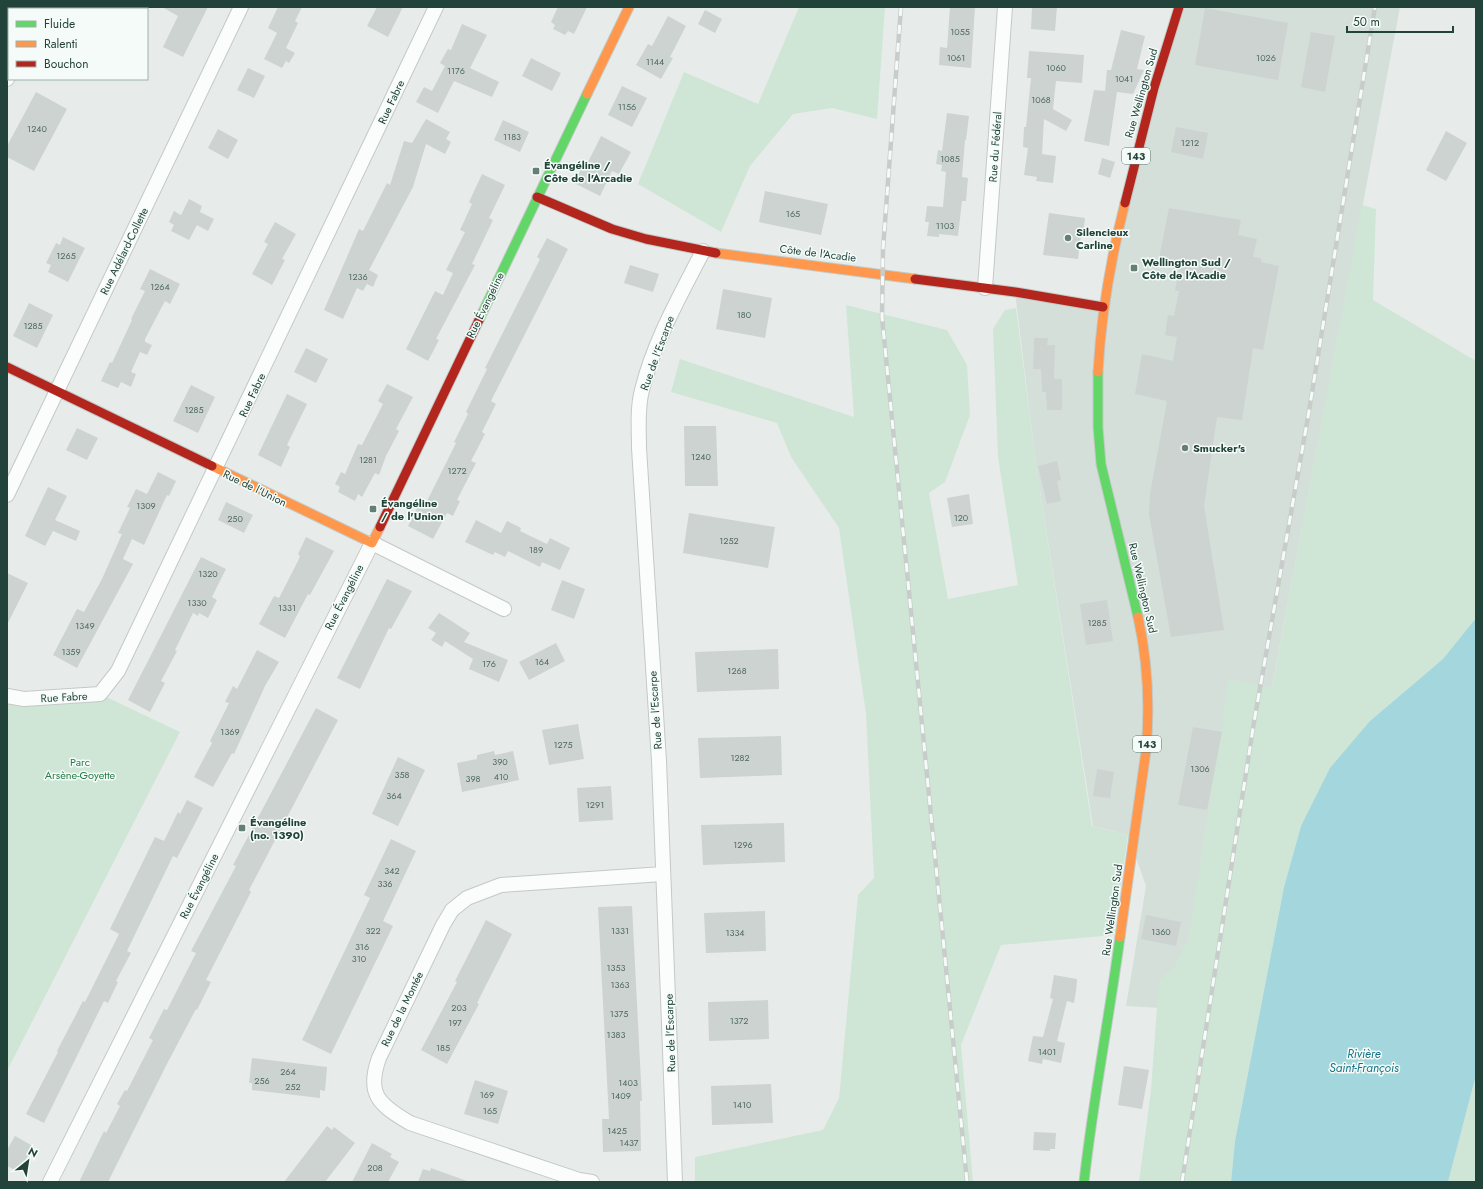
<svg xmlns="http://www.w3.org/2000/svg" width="1483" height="1189" font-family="Jost,sans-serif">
	<rect width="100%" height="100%" fill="#e7ecea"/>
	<path fill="#d4dfda" d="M1179,7H1400L1211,1011L1126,1006L1146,886L1128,835L1093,826L1036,465L1015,292L1103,307Z"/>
	<path fill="#cfe6d6" d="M799,7H885L877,119L832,108L793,114L750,166L721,232L638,184L684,72L758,104Z
		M1362,205L1376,209L1373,300L1476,361V618L1443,659L1370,721L1301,826L1284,887L1235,1141L1231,1182H1139L1151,1090L1159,980L1173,969L1188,941L1229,679L1272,688Z
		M846,305L947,330L967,365L970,415L945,482L929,493L948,599L1018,585L998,457L993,329L1005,310L1016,308L1036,465L1092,826L1128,835L1114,935L1001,945L961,1045L973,1182H695V1157L823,1130L839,1098L858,895L874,878L866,714L839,528L791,457L777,423L671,392L680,359L854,417Z
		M100,694L180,732L7,1071V698Z
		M1476,1075V1182H1448Z"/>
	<path fill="#a4d6dd" d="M1476,618V1075L1448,1182H1231L1235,1141L1284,887L1301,826L1330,768L1370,721L1443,659Z"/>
	<path fill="#cdd3d1" d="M162,7H208L183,57L163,47L178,16Z
		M278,7H302L295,21L298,23L286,48L295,53L289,63L286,61L282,68L264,59L277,33L268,28Z
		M377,7H403L388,37L367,26Z
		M558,7H587L574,34L568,31L565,35L553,29L555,25L551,22Z
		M950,7H975L971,68L939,65L940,47L947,48Z
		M1032,7H1057L1055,31L1031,29Z
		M1205,8L1288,23L1278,80L1195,65Z
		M705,10L722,19L715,33L698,24Z
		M668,16L686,26L670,57L673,58L661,79L636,65L648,44L652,46Z
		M462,24L487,35L470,68L499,82L492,97L454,81L438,113L416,102L424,87L432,91L445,66L440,63L448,49L451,50Z
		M1121,30L1145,36L1137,69L1144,70L1133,94L1117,92L1109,146L1084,141L1094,90L1105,91L1107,70H1111Z
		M1311,32L1335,36L1325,92L1301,87Z
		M1029,51L1084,55L1082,83L1056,81L1053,109L1072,120L1066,131L1044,119L1042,154L1056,156L1053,183L1036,181L1037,177L1024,175L1028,148L1023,147L1024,127H1026L1031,78H1027Z
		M531,58L561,73L552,91L522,76Z
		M248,68L265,76L254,98L237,90Z
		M622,86L647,98L632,127L608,115Z
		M36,92L67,109L34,171L7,157V146Z
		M947,113L969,116L966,140H965L962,177L968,178L966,201H962L958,236L939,234V237L927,236L929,222H925L927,206L943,207L946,172L941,171L942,165L936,164L938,150L942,151Z
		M426,119L450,132L446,139L451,142L445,154L426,144L413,187L369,270L378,275L373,287L367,284L363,291L357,288L343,319L324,310L359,229L363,231L387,183L390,185L404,141L412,143Z
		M503,120L529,132L520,152L494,140Z
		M1176,127L1208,133L1203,159L1171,152Z
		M218,129L238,140L228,159L208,148Z
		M1446,131L1467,143L1446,181L1426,170Z
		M601,136L631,152L619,174L612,171L600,196L574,183L584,163L587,164Z
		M1102,158L1115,162L1110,178L1098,174Z
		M482,174L505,185L489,218L493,220L472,264L475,265L436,339L439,340L428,361L406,349L435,291L443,295L453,273L446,270L465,232L460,230L472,204L469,202Z
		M765,191L828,204L821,235L759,222Z
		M189,199L202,206L200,212L214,219L208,231L197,225L189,240L171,231L174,225L169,222L174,211L181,215Z
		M1169,208L1241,220L1238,235L1257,239L1253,257L1261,258V262L1279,266L1263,350L1253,348L1242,420L1217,417L1204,506L1224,630L1171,637L1149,514L1150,494L1167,401L1135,394L1142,354L1173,361L1177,337L1165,335L1168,315L1174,316L1179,291H1175L1179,268L1158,264Z
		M1049,213L1085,218L1083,235H1081L1078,259L1043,255Z
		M275,222L296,234L282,259L285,260L272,285L252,274L268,244L264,242Z
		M63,237L85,248L68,282L48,272L51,265L46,263L56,243L60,245Z
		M547,238L568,249L491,401L496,404L482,432L485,434L471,461L476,463L457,500L460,501L453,516L447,513L433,539L408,526L419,504L424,507L456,443L454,442L468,414L466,412L487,369L485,368L540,259L537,257Z
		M630,265L659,274L653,292L624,283Z
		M150,269L180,284L170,304L165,301L145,339V342L152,345L147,355L140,352L131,372L136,374L131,387L121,382L118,388L101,381L110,362L112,363L132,320L131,319L145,291L140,289Z
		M723,289L772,298L765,338L716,329Z
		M29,303L53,315L37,348L13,336Z
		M1034,338H1048L1047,345H1055L1054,379H1062V410H1047L1046,392H1042L1041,369H1033Z
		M306,348L328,359L316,383L294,372Z
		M387,384L413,397L396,429L399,431L386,456L379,475L375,473L362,497L358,494L355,501L338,492L340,487L335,484L341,472L345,474L358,444L362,445L383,404L378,401Z
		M191,385L215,397L198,433L173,421Z
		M287,394L307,404L287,445L290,447L281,467L258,455Z
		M684,426H716L718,486H685Z
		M77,428L98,438L87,460L66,450Z
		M1057,461L1061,480L1057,481L1061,501L1047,504L1038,466Z
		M158,472L176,481L169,496L167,495L144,545L132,539L123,559L133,564L77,668L53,655L77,609L84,612L102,579L122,534L118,533L130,508L127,507L136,489L147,494Z
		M48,487L67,496L55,520L80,531L76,541L53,531L45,546L25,536Z
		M969,494L973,524L952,527L947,498Z
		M226,502L253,515L244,533L218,520Z
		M689,513L775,527L768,568L683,553Z
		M476,520L501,533L507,521L521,528L520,531L547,544L550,538L570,548L560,570L542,562L540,567L508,551L505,557L495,552L493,555L465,542Z
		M306,537L334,551L310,595L308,594L285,638L259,624L274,596L279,598L298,561L300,556L298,554Z
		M201,557L226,569L212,597L217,600L208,618L199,613L198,616L193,613L175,650L177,651L161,681L165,683L150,712L128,700Z
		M7,573L28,583L7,625Z
		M387,579L412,591L391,629L389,628L360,689L337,678Z
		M562,580L585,589L574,619L551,610Z
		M1107,600L1113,641L1086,645L1080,604Z
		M439,613L470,633L464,642L508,660L499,682L469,669L473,659L445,641L442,647L431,640L436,633L428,628Z
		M556,643L565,661L529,680L519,662Z
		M778,649L779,689L697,692L695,652Z
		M257,650L279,662L265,686L234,754L232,753L213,787L194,777L212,743L210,741L229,703L225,702L233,686L237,689Z
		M316,708L338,720L249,890L251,892L206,980L211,982L197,1010L196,1009L168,1062L108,1182H79L104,1131L106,1133L120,1106L117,1104L125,1090L127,1091L153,1040L149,1038L164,1009L167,1010L196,953L191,951L236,866L233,865Z
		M578,724L584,759L549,765L542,730Z
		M1193,727L1222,732L1207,810L1178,805Z
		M781,736L782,775L700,778L698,738Z
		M494,751L495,755L513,751L519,780L462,792L457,763L477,759V755Z
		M398,757L425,770L398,826L372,814Z
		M1097,769L1114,772L1110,798L1093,796Z
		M611,786L613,820L579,822L577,788Z
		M187,800L203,808L177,858L173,856L127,951L131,953L116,981L118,982L108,1003L104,1001L44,1123L26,1114L58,1052L57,1051L83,1001L85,1002L119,934L110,929L155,837L164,841L178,812L180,814Z
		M784,823L785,862L703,865L701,825Z
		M391,839L416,851L383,921L393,926L331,1054L302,1040L370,898L364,895Z
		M632,906L642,1101H640L641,1151L603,1152L602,1119H609L598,907Z
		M765,911L766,951L706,953L704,913Z
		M1146,915L1181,922L1176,946L1141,939Z
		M486,920L512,934L477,1003L479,1004L447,1064L421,1050L457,982L455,981Z
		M1054,975L1077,979L1076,991L1074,1003L1067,1001L1057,1041L1065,1043L1061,1063L1043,1059L1042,1064L1028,1061L1033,1036L1043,1037L1053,999L1050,998Z
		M768,1000L769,1039L709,1041L708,1002Z
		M252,1058L327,1067L325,1091L320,1090V1098L252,1090V1083H249Z
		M1124,1066L1149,1070L1142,1109L1118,1105Z
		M475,1080L508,1091L498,1124L464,1114Z
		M771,1084L773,1123L712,1125L711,1086Z
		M327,1126L332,1130L334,1127L355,1143L325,1182H284Z
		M1034,1132L1056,1133L1055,1149H1050V1151L1033,1150Z
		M15,1136L33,1146L19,1172L7,1166V1150Z
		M372,1143L392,1154L390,1157L399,1162L388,1182H352Z
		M431,1168L467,1181V1182H418L423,1169L430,1171Z"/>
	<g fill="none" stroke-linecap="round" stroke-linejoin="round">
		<g stroke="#c4c9c7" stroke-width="16">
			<path id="street" d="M42,9L43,7
				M7,79L9,75
				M985,288L1005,7
				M7,495L241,7
				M7,696L24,699L100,694L118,671L436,7
				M50,1182L372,543L504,609
				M592,1182L579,1180L410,1123C379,1105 366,1094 379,1058L443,925L452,910L467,898L501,885L663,874
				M675,1182L659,761L639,448C639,429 637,409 642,390C654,341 680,296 703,251"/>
		</g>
		<g stroke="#c2cac7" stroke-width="11">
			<path id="fast" d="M479,320L587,94
				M1098,372V427L1101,464L1138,617
				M1084,1182C1093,1100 1109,1019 1120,937"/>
		</g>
		<g stroke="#c2cac7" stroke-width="11">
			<path id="slow" d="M587,94L629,7
				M716,253L915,279
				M1098,372C1101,315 1111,258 1125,203
				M212,466L372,543L380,527
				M1120,937L1146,751C1150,705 1148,662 1138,617"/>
		</g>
		<g stroke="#c2cac7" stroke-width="11">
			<path id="jam" d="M537,197L612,229L646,239L716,253
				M1125,203L1154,88L1179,7
				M915,279L1015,292L1103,307
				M7,367L212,466
				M380,527L479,320"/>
		</g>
		<use href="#street" stroke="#fbfcfc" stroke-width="14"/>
		<use href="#fast" stroke="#63d668" stroke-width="9"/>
		<use href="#slow" stroke="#ff974d" stroke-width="9"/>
		<use href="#jam" stroke="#b3261e" stroke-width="9"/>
		<g stroke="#c8cdcb" stroke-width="4.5">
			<path id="rail" d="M901,7L883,249L882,317L967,1182
				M1182,1182L1254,722L1308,417L1375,7"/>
		</g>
		<use href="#rail" stroke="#f5fbf8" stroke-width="3" stroke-dasharray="9" stroke-linecap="butt"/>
	</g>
	<g fill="#667e78" stroke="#f5fbf8" stroke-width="1.5">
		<rect x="532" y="167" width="8" height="8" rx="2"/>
		<circle cx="1068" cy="238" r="4"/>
		<rect x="1130" y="264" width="8" height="8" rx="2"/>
		<circle cx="1185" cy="448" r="4"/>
		<rect x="369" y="505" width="8" height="8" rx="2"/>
		<rect x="238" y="824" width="8" height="8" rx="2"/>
	</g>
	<g text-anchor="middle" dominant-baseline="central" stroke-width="3" stroke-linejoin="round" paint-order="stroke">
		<g font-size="9" fill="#4d6860">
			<text x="960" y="31">1055</text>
			<text x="956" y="57">1061</text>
			<text x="1266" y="57">1026</text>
			<text x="655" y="61">1144</text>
			<text x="1056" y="67">1060</text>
			<text x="456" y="70">1176</text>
			<text x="1124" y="78">1041</text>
			<text x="1041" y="99">1068</text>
			<text x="627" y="106">1156</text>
			<text x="37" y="128">1240</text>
			<text x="512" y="136">1183</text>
			<text x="1190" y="142">1212</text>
			<text x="950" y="158">1085</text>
			<text x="793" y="213">165</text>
			<text x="945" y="225">1103</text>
			<text x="66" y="255">1265</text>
			<text x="358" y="276">1236</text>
			<text x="160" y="286">1264</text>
			<text x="744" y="314">180</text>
			<text x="33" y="325">1285</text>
			<text x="194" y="409">1285</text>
			<text x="701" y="456">1240</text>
			<text x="368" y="459">1281</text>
			<text x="457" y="470">1272</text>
			<text x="146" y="505">1309</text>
			<text x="961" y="517">120</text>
			<text x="235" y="518">250</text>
			<text x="729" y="540">1252</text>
			<text x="536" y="549">189</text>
			<text x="208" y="573">1320</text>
			<text x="197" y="602">1330</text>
			<text x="287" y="607">1331</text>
			<text x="1097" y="622">1285</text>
			<text x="85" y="625">1349</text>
			<text x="71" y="651">1359</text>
			<text x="542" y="661">164</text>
			<text x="489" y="663">176</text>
			<text x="737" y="670">1268</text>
			<text x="230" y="731">1369</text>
			<text x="563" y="744">1275</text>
			<text x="740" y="757">1282</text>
			<text x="500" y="761">390</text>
			<text x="1200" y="768">1306</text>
			<text x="402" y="774">358</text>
			<text x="501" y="776">410</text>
			<text x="473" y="778">398</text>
			<text x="394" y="795">364</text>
			<text x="595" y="804">1291</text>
			<text x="743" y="844">1296</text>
			<text x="392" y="870">342</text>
			<text x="385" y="883">336</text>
			<text x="373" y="930">322</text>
			<text x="620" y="930">1331</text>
			<text x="1161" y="931">1360</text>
			<text x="735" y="932">1334</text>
			<text x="362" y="946">316</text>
			<text x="359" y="958">310</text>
			<text x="616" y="967">1353</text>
			<text x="620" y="984">1363</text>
			<text x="459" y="1007">203</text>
			<text x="619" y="1013">1375</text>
			<text x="739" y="1020">1372</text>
			<text x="455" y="1022">197</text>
			<text x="616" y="1034">1383</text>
			<text x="443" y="1047">185</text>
			<text x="1047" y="1051">1401</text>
			<text x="288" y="1071">264</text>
			<text x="262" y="1080">256</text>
			<text x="628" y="1082">1403</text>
			<text x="293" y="1086">252</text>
			<text x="487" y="1094">169</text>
			<text x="621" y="1095">1409</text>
			<text x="742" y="1104">1410</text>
			<text x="490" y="1110">165</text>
			<text x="617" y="1130">1425</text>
			<text x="629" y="1142">1437</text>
			<text x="375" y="1167">208</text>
		</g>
		<g fill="#f5fbf8" stroke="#617a73" stroke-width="1">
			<rect x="1122" y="148" width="28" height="16" rx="3"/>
			<rect x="1133" y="736" width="28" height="16" rx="3"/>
		</g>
		<g font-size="10" font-weight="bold" fill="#21433a">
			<text x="1136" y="156">143</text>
			<text x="1147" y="744">143</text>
		</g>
		<g font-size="11" fill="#21433a" stroke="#f5fbf8">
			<text transform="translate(1141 93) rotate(-74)">Rue Wellington Sud</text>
			<text transform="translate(391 102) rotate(-65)">Rue Fabre</text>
			<text transform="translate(995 147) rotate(-86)">Rue du Fédéral</text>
			<text transform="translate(124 251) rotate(-64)">Rue Adélard-Collette</text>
			<text transform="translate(818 253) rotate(7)">Côte de l'Acadie</text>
			<text transform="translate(485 305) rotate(-64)">Rue Évangéline</text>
			<text transform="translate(657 353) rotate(-70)">Rue de l'Escarpe</text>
			<text transform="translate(252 395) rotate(-65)">Rue Fabre</text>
			<text transform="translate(255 488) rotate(26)">Rue de l'Union</text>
			<text transform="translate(1143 588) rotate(77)">Rue Wellington Sud</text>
			<text transform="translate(344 597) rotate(-63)">Rue Évangéline</text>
			<text transform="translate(64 697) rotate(-3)">Rue Fabre</text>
			<text transform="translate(655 710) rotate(-94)">Rue de l'Escarpe</text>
			<text transform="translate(199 886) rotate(-63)">Rue Évangéline</text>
			<text transform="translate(1112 910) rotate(-82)">Rue Wellington Sud</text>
			<text transform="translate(402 1009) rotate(-64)">Rue de la Montée</text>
			<text transform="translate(670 1033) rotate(-92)">Rue de l'Escarpe</text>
		</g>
		<g font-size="11" font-weight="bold" fill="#21433a" stroke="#f5fbf8" text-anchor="start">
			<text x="544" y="165">Évangéline /<tspan x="544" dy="13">Côte de l'Arcadie</tspan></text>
			<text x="1076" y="232">Silencieux<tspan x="1076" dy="13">Carline</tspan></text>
			<text x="1142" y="262">Wellington Sud /<tspan x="1142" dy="13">Côte de l'Acadie</tspan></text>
			<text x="1193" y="448">Smucker's</text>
			<text x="381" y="503">Évangéline<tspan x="381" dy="13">/ de l'Union</tspan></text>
			<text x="250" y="822">Évangéline<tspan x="250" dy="13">(no. 1390)</tspan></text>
		</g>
		<g font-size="11" fill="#277e49" stroke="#f5fbf8">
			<text x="80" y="762">Parc<tspan x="80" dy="13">Arsène-Goyette</tspan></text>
		</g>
		<g font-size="12" font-style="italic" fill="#157385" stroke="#f5fbf8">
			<text x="1364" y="1054">Rivière<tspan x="1364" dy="14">Saint-François</tspan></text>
		</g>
	</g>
	<rect width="1483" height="1189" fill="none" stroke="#21433a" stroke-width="16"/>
	<rect x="8" y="8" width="140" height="72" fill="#f5fbf8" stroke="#a0b1ac"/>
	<rect x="16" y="21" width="20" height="6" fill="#63d668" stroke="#a0b1ac"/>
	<text x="44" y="28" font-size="12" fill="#21433a">Fluide</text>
	<rect x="16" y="41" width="20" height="6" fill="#ff974d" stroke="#a0b1ac"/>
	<text x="44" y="48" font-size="12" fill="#21433a">Ralenti</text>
	<rect x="16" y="61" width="20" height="6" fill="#b3261e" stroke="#a0b1ac"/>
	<text x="44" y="68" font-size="12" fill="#21433a">Bouchon</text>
	<g transform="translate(28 1161) rotate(30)" stroke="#f5fbf8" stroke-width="3" paint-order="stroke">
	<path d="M0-3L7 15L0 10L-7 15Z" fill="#21433a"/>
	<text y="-6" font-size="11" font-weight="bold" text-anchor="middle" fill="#21433a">N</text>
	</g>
	<path d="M1347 26v6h106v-6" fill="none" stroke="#21433a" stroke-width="2"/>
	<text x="1353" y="26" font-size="12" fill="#21433a" stroke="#f5fbf8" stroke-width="3" paint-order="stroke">50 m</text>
</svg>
